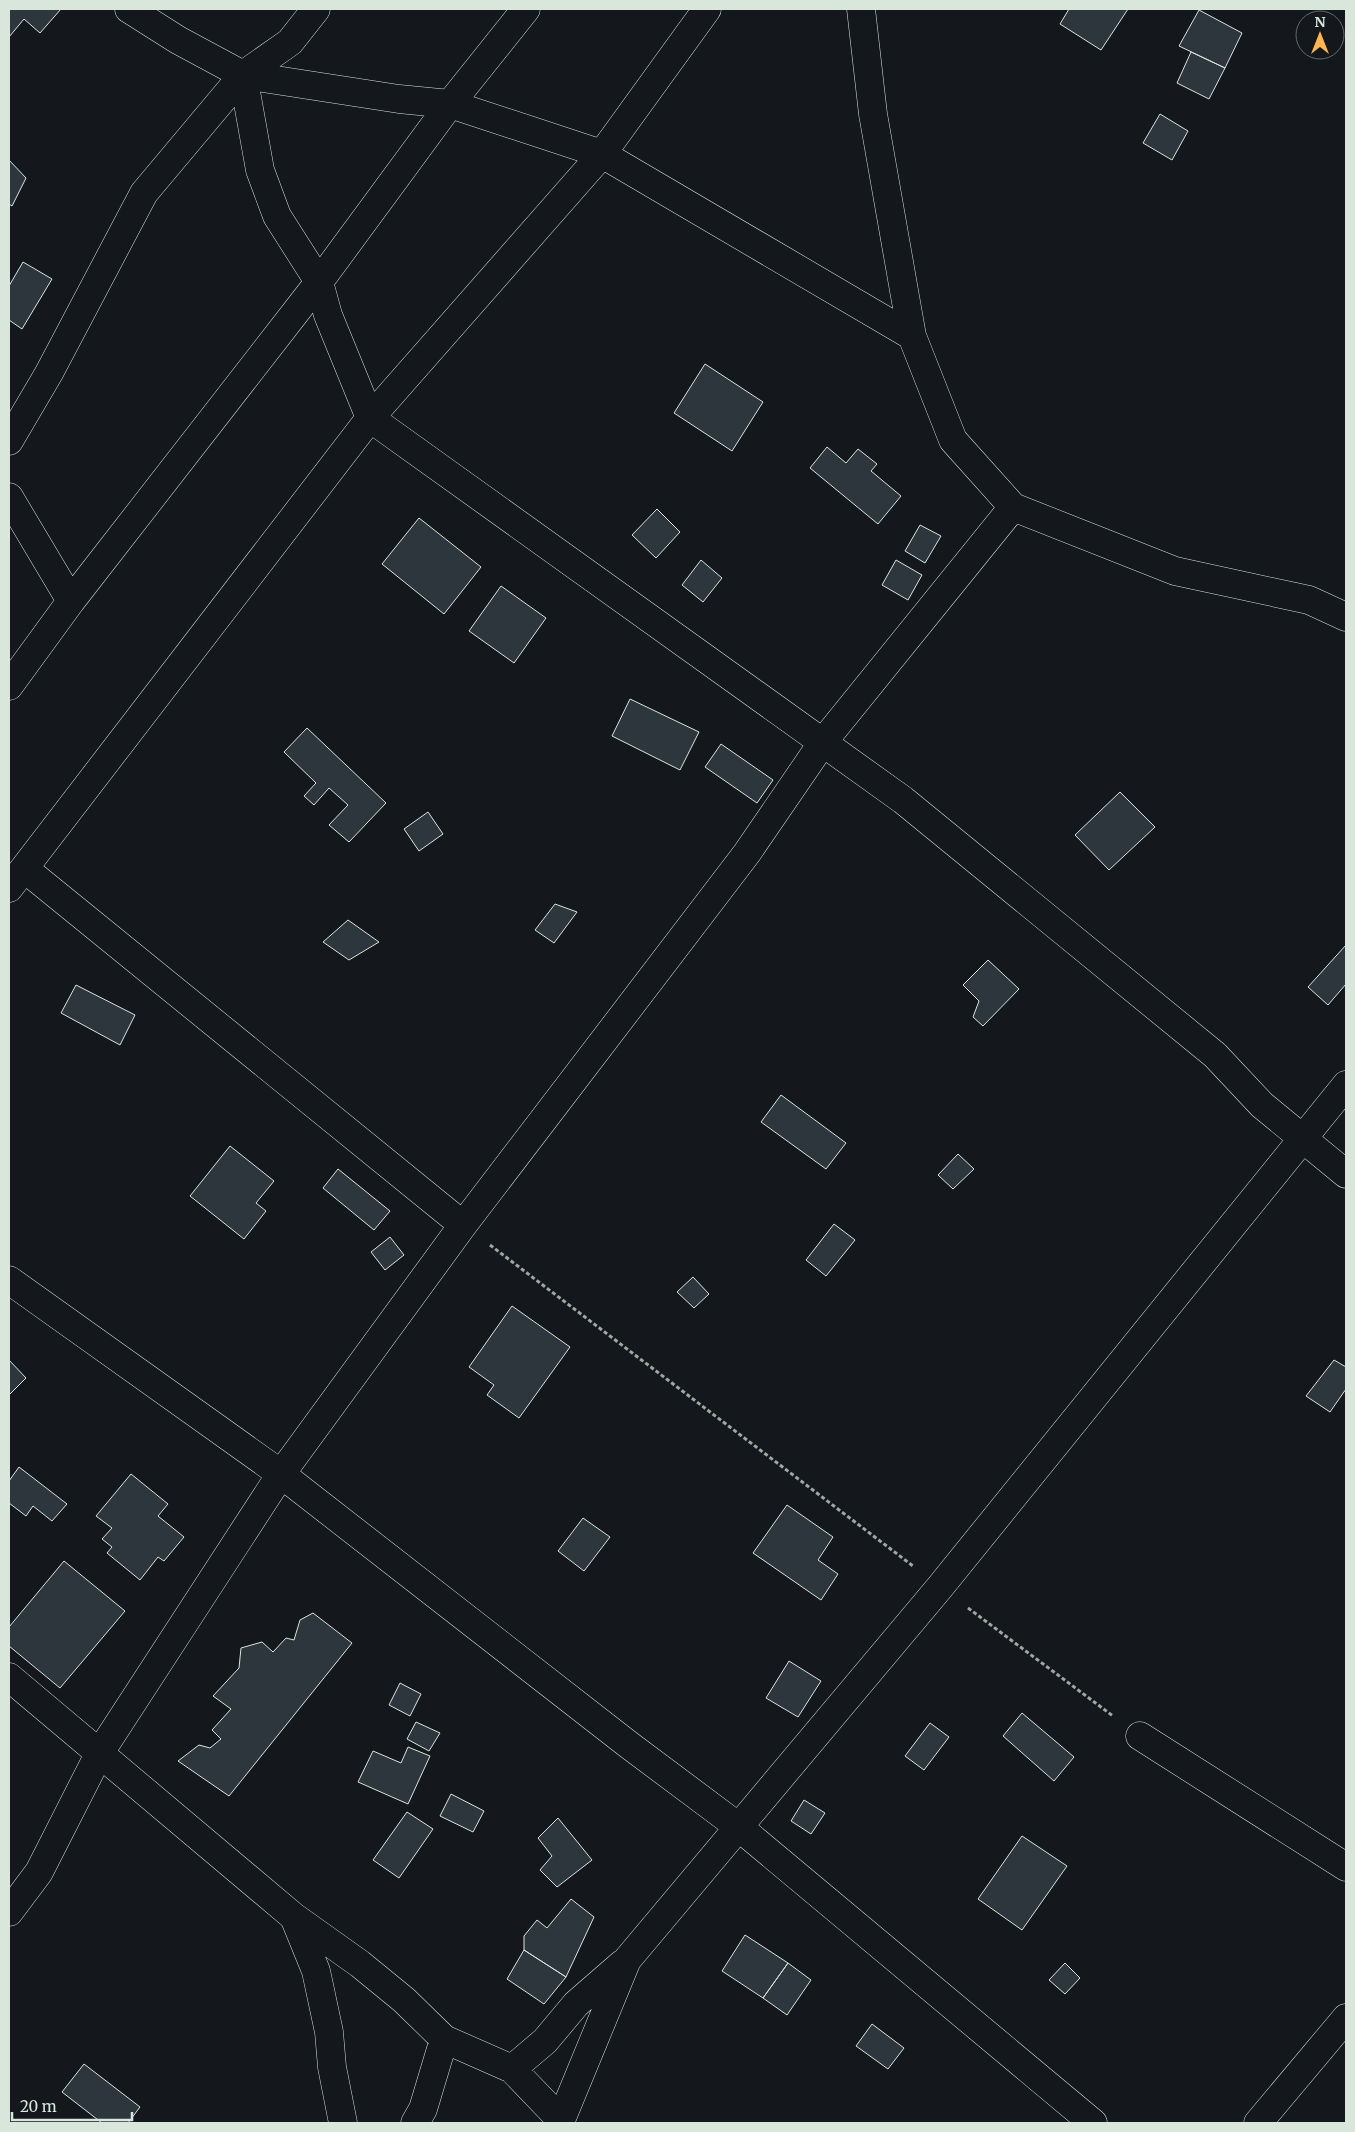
<svg xmlns="http://www.w3.org/2000/svg" width="1355" height="2132" font-family="Merriweather,serif">
	<rect width="100%" height="100%" fill="#14181c"/>
	<path fill="#2c363c" stroke="#d8e6dc" d="M9,9H61L40,33L24,19L9,37Z
		M1069,9H1128L1101,50L1060,24Z
		M1199,10L1242,33L1225,68L1179,46Z
		M1191,52L1225,68L1209,99L1177,83Z
		M1160,114L1188,131L1172,160L1143,143Z
		M9,160L26,178L12,206L9,204Z
		M23,262L52,279L22,329L9,320V286Z
		M705,364L763,402L732,451L674,413Z
		M827,447L846,463L858,449L877,464L871,471L901,496L878,524L810,468Z
		M657,509L680,532L656,558L632,535Z
		M419,518L481,567L444,614L382,564Z
		M920,525L941,536L925,563L905,551Z
		M701,560L722,578L703,602L682,585Z
		M896,560L922,575L908,600L882,585Z
		M501,586L546,618L514,663L469,631Z
		M630,699L699,732L680,770L612,736Z
		M307,728L386,803L349,842L329,825L348,805L329,788L314,805L304,796L316,783L284,752Z
		M721,744L773,780L757,803L705,767Z
		M1120,792L1155,827L1109,870L1075,835Z
		M428,812L443,834L419,851L404,829Z
		M555,904L577,912L554,943L535,930Z
		M348,920L379,942L349,960L323,942Z
		M1346,945V984L1328,1005L1308,987Z
		M988,960L1019,989L983,1026L973,1017L979,1001L963,985Z
		M76,985L135,1015L120,1045L61,1013Z
		M781,1095L846,1143L826,1169L761,1122Z
		M230,1146L274,1181L256,1203L266,1211L244,1239L190,1196Z
		M958,1154L974,1169L953,1189L938,1175Z
		M338,1169L390,1211L374,1230L323,1188Z
		M834,1224L855,1240L826,1276L806,1260Z
		M390,1237L404,1255L385,1270L371,1252Z
		M693,1277L709,1294L694,1308L677,1292Z
		M512,1306L570,1347L519,1418L487,1395L494,1385L469,1367Z
		M9,1360L26,1378L9,1395Z
		M1334,1360L1346,1367V1389L1330,1412L1306,1396Z
		M19,1467L67,1504L52,1521L33,1506L26,1516L9,1503V1481Z
		M131,1474L168,1504L158,1516L184,1537L164,1561L158,1557L140,1580L107,1553L112,1547L102,1539L112,1528L96,1516Z
		M787,1505L833,1537L818,1560L838,1574L821,1600L753,1553Z
		M583,1518L610,1537L584,1571L558,1551Z
		M64,1561L125,1611L60,1688L9,1646V1627Z
		M313,1613L352,1643L229,1796L178,1761L199,1745L210,1748L221,1739L212,1730L231,1709L213,1696L239,1668L241,1648L262,1642L273,1652L286,1638L294,1640L300,1620Z
		M789,1661L821,1681L798,1717L766,1698Z
		M400,1683L421,1694L410,1716L389,1705Z
		M1022,1713L1074,1757L1054,1781L1003,1736Z
		M416,1722L440,1733L429,1751L407,1739Z
		M930,1723L949,1737L924,1770L905,1756Z
		M408,1747L430,1756L408,1804L358,1782L373,1751L401,1763Z
		M451,1794L484,1811L473,1832L440,1816Z
		M804,1800L825,1813L811,1834L791,1821Z
		M407,1812L433,1829L399,1878L373,1860Z
		M558,1818L592,1860L557,1887L540,1870L552,1856L538,1838Z
		M1022,1836L1067,1866L1022,1930L978,1899Z
		M571,1899L594,1917L566,1977L524,1950V1936L537,1920L547,1928Z
		M745,1935L788,1963L763,1998L722,1971Z
		M524,1950L566,1977L544,2004L507,1979Z
		M788,1963L811,1980L787,2015L763,1998Z
		M1065,1963L1080,1978L1065,1994L1049,1980Z
		M872,2024L904,2048L888,2069L856,2046Z
		M84,2064L140,2107L128,2123H102L62,2092Z"/>
	<g fill="none" stroke-linecap="round" stroke-linejoin="round">
		<g stroke="#d8e6dc" stroke-width="29">
			<path id="street" d="M129,9L178,40L243,75L399,99L450,104L602,154L912,336L953,440L1013,507L1175,571L1309,600L1346,617
				M861,9L873,114L912,336
				M243,75L260,170L277,216L319,282L328,315L370,418L903,800L1215,1055L1262,1105L1346,1174
				M9,441L49,373L144,193L243,75L290,42L316,9
				M9,497L71,601
				M9,686L71,601L319,282L450,104L526,9
				M25,869L463,1225
				M9,888L370,418L602,154L707,9
				M9,1280L281,1474L629,1745L740,1828L1093,2123
				M9,1677L294,1917L316,1971L329,2032L332,2067L343,2123
				M1140,1736L1346,1867
				M9,1912L39,1872L99,1754L281,1474L463,1225L747,853L823,742L1013,507
				M294,1917L360,1964L404,2000L444,2039L512,2069L561,2120V2123
				M512,2069L545,2041L576,2004L622,1964
				M561,2120L627,1960L940,1587L1346,1085
				M415,2123L423,2109L444,2039
				M1258,2123L1346,2018"/>
		</g>
		<path stroke="#9da8a2" stroke-width="3" stroke-dasharray="4 2.5" stroke-linecap="butt" d="M490,1245L913,1566
			M968,1608L1113,1716"/>
		<use href="#street" stroke="#14181c" stroke-width="28"/>
	</g>
	<rect width="1355" height="2132" fill="none" stroke="#d8e6dc" stroke-width="20"/>
	<g transform="translate(1320 35)"><circle r="24" fill="#14181c" stroke="#626a69"/>
	<path d="M0-4L9 19L0 12L-9 19Z" fill="#ffb74d"/>
	<text y="-8" font-size="14" font-weight="bold" text-anchor="middle" fill="#d8e6dc">N</text>
	</g>
	<path d="M12 2112v8h120v-8" fill="none" stroke="#d8e6dc" stroke-width="2.5"/>
	<text x="20" y="2112" font-size="15" fill="#d8e6dc" stroke="#14181c" stroke-width="4" paint-order="stroke">20 m</text>
</svg>
